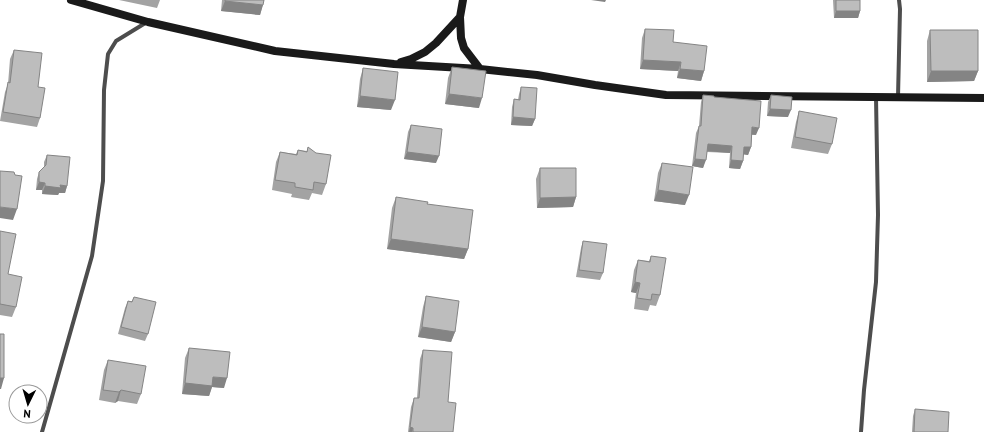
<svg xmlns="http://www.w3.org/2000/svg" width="984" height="432" font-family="'PT Sans',sans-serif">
	<rect width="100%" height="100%" fill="#fff"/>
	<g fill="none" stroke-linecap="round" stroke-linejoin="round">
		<path stroke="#4d4d4d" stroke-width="4" d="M898,97L900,9L899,0
			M42,432L92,256L103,181L104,90L108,54L116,41L147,22
			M861,432L864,390L876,282L878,215L876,97"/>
		<path stroke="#1a1a1a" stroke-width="8" d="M71,0L148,22L275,51L394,64L480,69L537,75L595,85L666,95L984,98
			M460,17L461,38L464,48L480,69
			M401,62L411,59L425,52L436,43L460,17L463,0"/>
	</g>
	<path fill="#a3a3a3" d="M119,0H160L157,8Z
		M222,0H264L260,15L221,11Z
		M833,0H860V11L858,18H834Z
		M645,29L673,42L704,71L701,81L677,78L678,71L640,69L642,38Z
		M930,30L978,71L974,81L927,82V41Z
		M14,50L38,87L40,118L37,127L0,121L5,92L8,84L10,59Z
		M452,67L479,108L445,104L448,78Z
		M363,68L391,110L357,107L360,79Z
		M521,87L535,119L532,126L511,125L512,107L514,99L518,100L519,94Z
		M703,95L714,97L756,135H752L751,147L748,155L743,154V161L740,169L729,168L730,153L707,152L703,168L692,166L696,133L699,126L701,102Z
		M771,95L788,117L767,116L768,102Z
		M799,111L832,144L828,154L791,148L796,122Z
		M411,125L436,163L404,159L408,132Z
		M308,147L326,184L322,195L312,193L309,200L291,197L292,194L272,190L276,162L280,152L296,154L298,150L307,151Z
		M47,155L67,186L65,193H59L58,195L42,194V190H36L37,179L39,172L44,167V162Z
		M662,163L685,205L654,201L658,173Z
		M540,168L576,197L573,207L537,208L536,179Z
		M396,197L468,249L464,259L387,249L392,208Z
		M0,231L8,274L16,307L12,317L0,315Z
		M583,241L603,273L600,280L576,277L581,248Z
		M651,256L660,295L656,306L650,305L648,311L634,309L636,293L631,292L634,270L638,260L649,261Z
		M426,296L455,332L451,342L418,337L423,307Z
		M134,297L148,334L145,341L118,334L125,308L128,301H132Z
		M189,348L224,388L212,387L209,396L182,394L185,358Z
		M423,350L448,402L453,432H408L411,407L414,398H417L420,359Z
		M108,360L141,394L137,404L118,401L115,403L99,400L104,370Z
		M915,409L948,432H912L913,416Z"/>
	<path fill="#848484" d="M591,0H606L605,2Z
		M225,1L263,5L260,15L221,11Z
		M836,11H860L858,18H834Z
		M643,60L681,62L678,71L640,69Z
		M680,69L704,71L701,81L677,78Z
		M931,71H978L974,81L927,82Z
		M449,94L482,98L479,108L445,104Z
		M360,96L395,100L391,110L357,107Z
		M770,109L791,110L788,117L767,116Z
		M513,117L535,119L532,126L511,125Z
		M752,127L759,128L756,135L750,134Z
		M708,144L732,146L730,153L705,151Z
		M744,147H751L748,155L741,154Z
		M407,152L439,156L436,163L404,159Z
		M695,159L706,160L703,168L692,166Z
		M731,160L743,161L740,169L729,168Z
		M39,182L45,183L42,190H36Z
		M60,185L67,186L65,193H59L58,195L42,194L45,186Z
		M658,190L689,195L685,205L654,201Z
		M576,197L573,207L537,208L540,198Z
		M0,207L17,209L13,220L0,218Z
		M391,239L468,249L464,259L387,249Z
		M635,282L640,283L636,293L631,292Z
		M422,327L455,332L451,342L418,337Z
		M213,377L227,378L224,388L212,387L209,396L182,394L185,383Z
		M0,378H4L1,389H0Z
		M121,390L118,401L115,403L119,392Z
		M410,427L413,428L412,432H409Z"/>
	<path fill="#bdbdbd" stroke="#848484" d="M225,0H264L263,5L225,1Z
		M836,0H860V11H836Z
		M645,29L674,30L673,42L707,46L704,71L680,69L681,62L643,60Z
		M930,30H978V71H931Z
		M14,50L42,53L38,87L45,88L40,118L3,112L8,82L10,83Z
		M452,67L486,71L482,98L449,94Z
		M363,68L398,72L395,100L360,96Z
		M521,87L537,88L535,119L513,117L514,99L520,100Z
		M703,95L714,96V97L761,101L759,128L752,127L751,147H744L743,161L731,160L732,146L708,144L706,160L695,159L699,126H701Z
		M771,95L792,97L791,110L770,109Z
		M799,111L837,118L832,144L795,137Z
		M411,125L442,129L439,156L407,152Z
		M308,147L316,153L331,155L326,184L314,182L313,190L295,187V183L275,180L280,152L297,155L298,150L307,152Z
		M47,155L70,157L67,186L60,185L61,188L45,186V183L39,182V172L46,165Z
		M662,163L693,167L689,195L658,190Z
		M540,168H576V197L540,198Z
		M0,171L14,172L15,175L22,176L17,209L0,207Z
		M396,197L428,202L427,204L473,210L468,249L391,239Z
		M0,231L16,234L8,274L22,277L16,307L0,304Z
		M583,241L607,244L603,273L579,270Z
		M651,256L666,258L660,295L652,294L651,300L637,298L640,283L635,282L638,260L650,262Z
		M426,296L459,301L455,332L422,327Z
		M134,297L156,302L148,334L121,327L128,301L132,302Z
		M0,334H4V378H0Z
		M189,348L230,352L227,378L213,377L212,386L185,383Z
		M423,350L452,352L448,402L456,403L453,432H413V428L410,427L414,398H419Z
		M108,360L146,366L141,394L121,390L119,392L103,390Z
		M915,409L949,412L948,432H914Z"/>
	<g transform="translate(28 404) rotate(185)"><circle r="19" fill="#ffffff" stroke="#999999"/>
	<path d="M0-3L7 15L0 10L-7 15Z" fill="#000000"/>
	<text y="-6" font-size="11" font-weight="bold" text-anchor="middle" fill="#000000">N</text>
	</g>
</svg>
